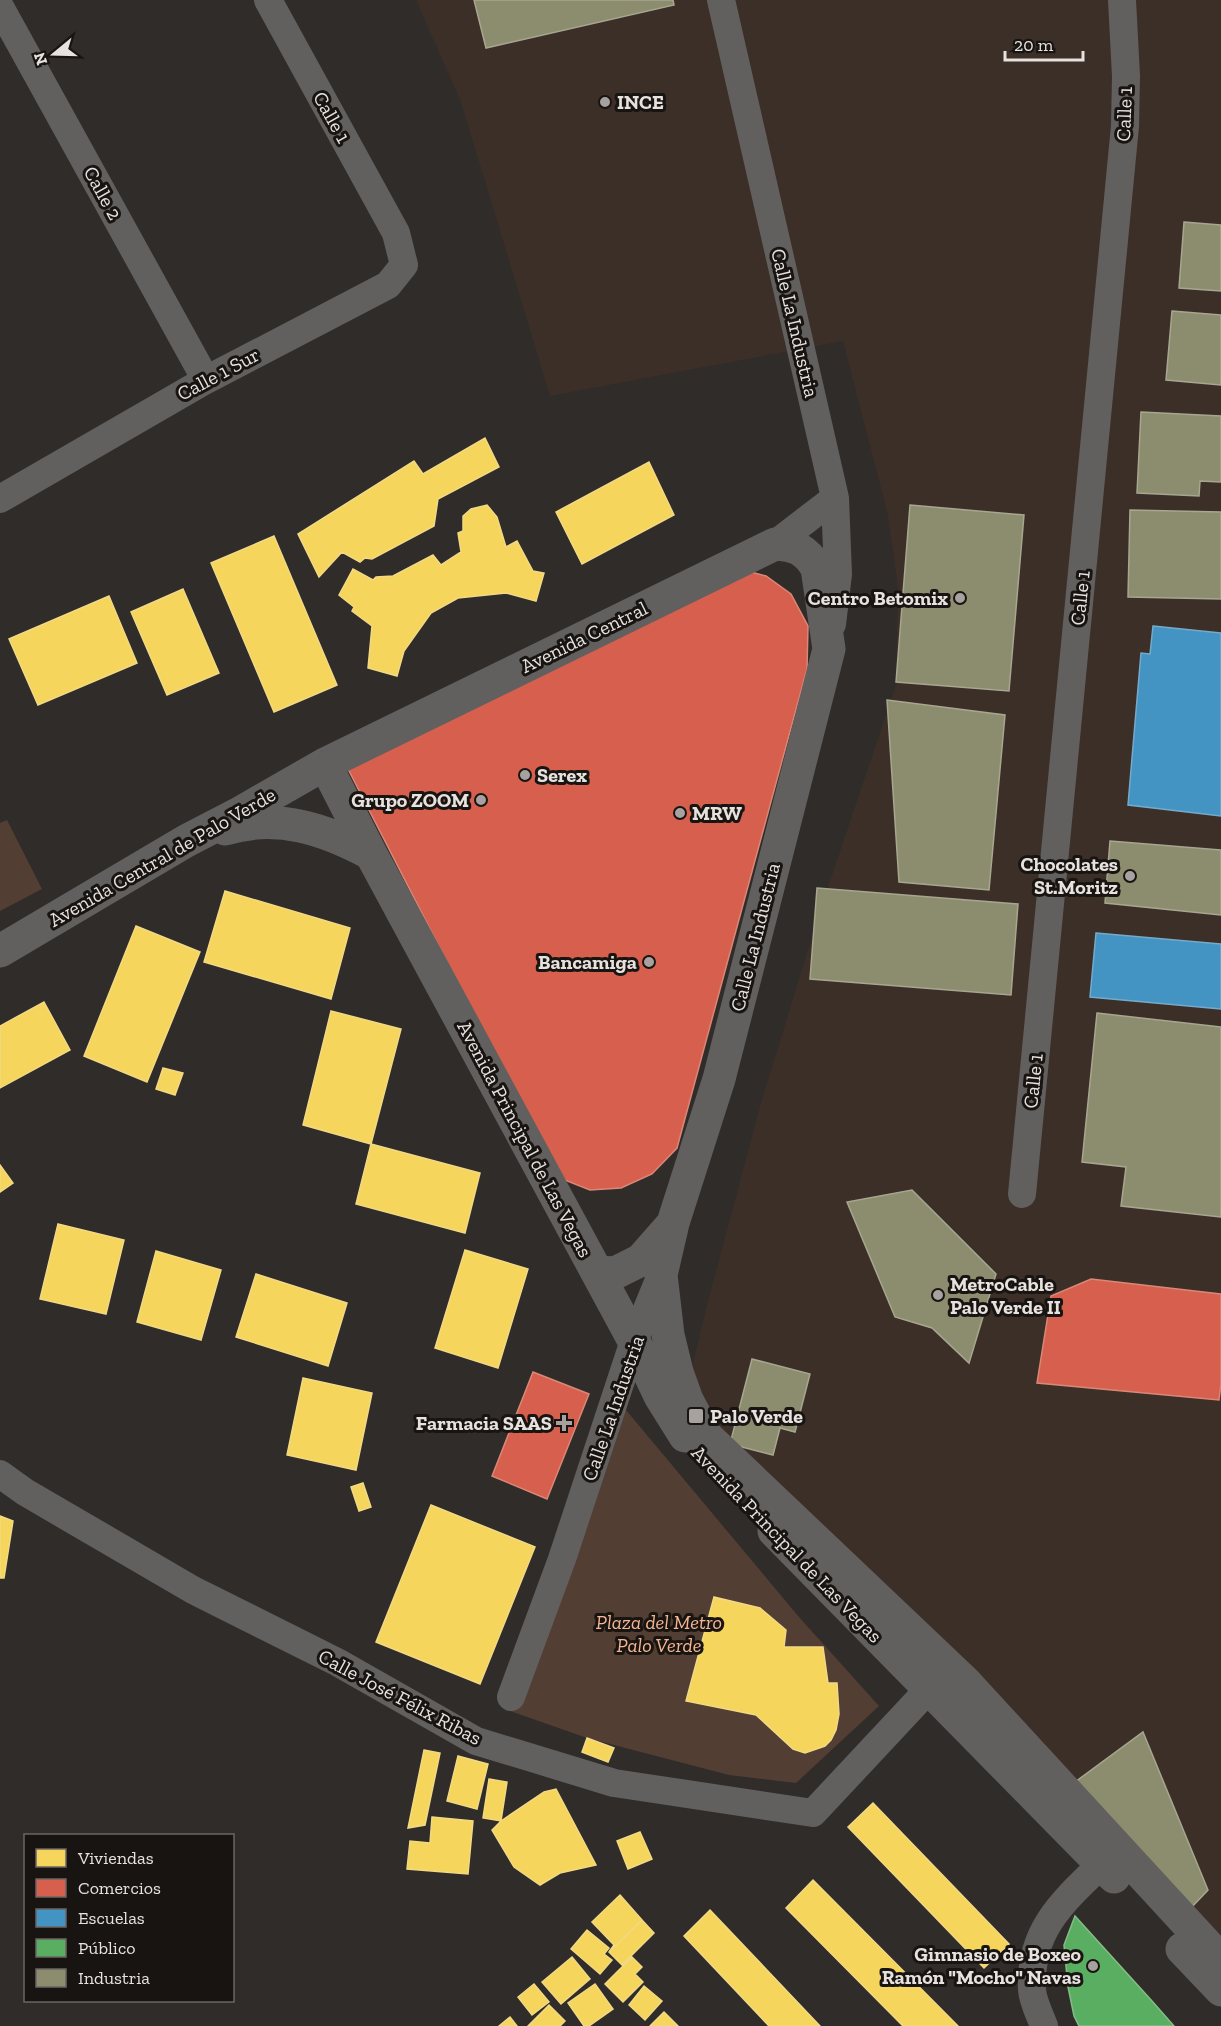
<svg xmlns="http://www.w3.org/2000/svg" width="1221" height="2026" font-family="'Zilla Slab',serif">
	<rect width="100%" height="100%" fill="#302c2a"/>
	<path fill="#3c2f28" d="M416,0H1221V1939L721,1455L692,1367L708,1301L761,1103L819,914L896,685L898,588L888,515L843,341L550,396L461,102Z"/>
	<path fill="#523e33" d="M7,820L42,889L0,911V823Z
		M621,1404L799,1617L879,1706L796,1783L729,1775L587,1738L507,1710Z"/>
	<path fill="#f6d55c" stroke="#f2d983" stroke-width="1.5" d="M485,438L499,467L438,499L434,526L372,559L365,558L360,562L342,552L319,577L298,534L414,461L423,474Z
		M649,462L674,515L582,564L556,512Z
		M487,505L497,517L506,547L517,541L533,571L544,573L536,601L506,593L458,598L431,613L404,651L397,676L368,668L372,626L352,611L354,607L339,595L353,569L373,580L376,577L393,576L433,555L441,565L461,552L458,533L463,531V516L471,509Z
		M274,536L337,685L274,712L211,563Z
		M183,589L219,673L167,695L131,612Z
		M109,596L137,663L38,705L9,639Z
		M225,891L350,928L331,999L204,962Z
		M136,926L200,952L147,1082L84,1056Z
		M44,1002L70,1050L0,1088V1026Z
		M331,1011L401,1029L371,1144L303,1125Z
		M163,1068L183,1073L175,1095L156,1089Z
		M371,1144L480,1173L465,1233L356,1204Z
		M0,1165L13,1183L0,1192Z
		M58,1224L124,1240L106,1314L40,1299Z
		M465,1250L528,1269L498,1368L435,1348Z
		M156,1251L221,1270L201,1340L137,1322Z
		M256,1274L347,1303L328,1366L236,1337Z
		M303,1378L372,1393L356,1470L287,1455Z
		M363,1483L371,1507L359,1511L351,1487Z
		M431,1505L535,1547L480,1684L376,1642Z
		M0,1516L13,1521L4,1578H0Z
		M714,1597L760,1608L786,1630L784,1647H823L828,1683H837L839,1714L836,1730L831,1740L825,1746L805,1753L793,1749L756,1715L686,1701Z
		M587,1738L614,1748L608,1762L582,1752Z
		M424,1750L440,1753L425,1825L408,1828Z
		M458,1756L488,1764L477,1809L447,1801Z
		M489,1779L507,1782L501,1821L483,1818Z
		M556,1789L596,1865L560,1873L540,1885L514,1867L492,1830L501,1821L544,1792Z
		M873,1803L1009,1944L984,1968L848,1827Z
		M432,1817L473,1821L468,1874L407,1869L410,1841L430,1843Z
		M640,1832L652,1859L628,1869L617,1841Z
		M813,1880L958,2026H903L786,1908Z
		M620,1895L642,1920L609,1952L614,1945L592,1922Z
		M710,1910L820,2026H769L684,1936Z
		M642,1920L654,1933L622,1965L609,1952Z
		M587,1930L609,1948L604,1954L612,1960L600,1974L571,1949Z
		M572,1957L590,1979L561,2004L542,1982Z
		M632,1957L642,1967L635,1974L643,1982L623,2002L605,1984Z
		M534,1984L549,2002L532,2015L518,1997Z
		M595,1984L613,2009L589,2026H584L568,2003Z
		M644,1986L662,2001L645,2020L629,2005Z
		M549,2005L565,2021L560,2026H528Z
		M664,2012L678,2026H650Z
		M510,2017L517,2026H499Z"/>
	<path fill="#d6604d" stroke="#db8778" stroke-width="1.5" d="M751,572L766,576L791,594L808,626L807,669L677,1148L652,1174L621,1188L590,1190L557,1177L346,765Z
		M1091,1279L1221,1294V1384L1219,1400L1037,1383L1051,1296Z
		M533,1372L589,1394L547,1499L492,1476Z"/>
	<path fill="#4393c3" stroke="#74abcb" stroke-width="1.5" d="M1153,626L1221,633V816L1128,805L1141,653L1150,654Z
		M1096,933L1221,944V1009L1090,997Z"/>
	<path fill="#5aae61" stroke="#84be86" stroke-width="1.5" d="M1075,1916L1152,2001L1174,2026H1079L1074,2016L1068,1987L1064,1945Z"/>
	<path fill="#8c8c6e" stroke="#a7a690" stroke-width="1.5" d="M474,0H673L674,5L486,48Z
		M1184,222L1221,225V291L1179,288Z
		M1172,311L1221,315V385L1166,380Z
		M1141,412L1221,416V482L1200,481L1199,496L1137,493Z
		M910,505L1024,515L1009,691L896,682Z
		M1130,510L1221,512V599L1128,597Z
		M887,700L1005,715L989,890L899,882Z
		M1110,841L1221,850V915L1105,903Z
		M817,888L1018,904L1011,995L810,979Z
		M1097,1013L1221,1027V1217L1121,1206L1126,1167L1082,1162Z
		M912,1190L996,1274L969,1363L932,1328L895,1317L847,1202Z
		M752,1359L810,1374L795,1432L780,1428L773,1455L730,1444Z
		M1143,1732L1208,1890L1191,1908L1075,1782Z"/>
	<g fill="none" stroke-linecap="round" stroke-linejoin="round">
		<path stroke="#62605f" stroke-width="28" d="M721,0L835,498L838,574L832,624
			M0,7L206,380
			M0,499L206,380L388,285L404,265L396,233L268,0
			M775,544L835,498
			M1022,1194L1125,126L1126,76L1122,0
			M0,1474L25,1492L193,1590L337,1662L476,1741L614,1783L813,1813L928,1690L951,1685
			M511,1697L562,1559L634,1341L661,1275
			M1044,2026C1040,2015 1033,2002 1032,1990C1029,1931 1062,1902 1102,1864"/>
		<path stroke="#62605f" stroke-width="33" d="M325,764L371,854L634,1341L660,1396L685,1436
			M225,829C277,813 325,829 371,854
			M0,951L186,841L238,814L325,764L775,544C796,545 806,550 817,568L829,649L719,1079L673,1223L661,1275L668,1335L677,1372L687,1400L706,1436L965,1682L1221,1960
			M597,1272L615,1273L641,1260L670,1227
			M774,1531L1114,1877
			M1182,1949L1221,1990"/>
	</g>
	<g fill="#a7a29f" stroke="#181412" stroke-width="2">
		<circle cx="605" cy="102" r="6"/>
		<circle cx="960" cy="598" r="6"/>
		<circle cx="525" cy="775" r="6"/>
		<circle cx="481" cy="800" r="6"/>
		<circle cx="680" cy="813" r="6"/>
		<circle cx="1130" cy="876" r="6"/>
		<circle cx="649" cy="962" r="6"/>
		<circle cx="938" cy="1295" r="6"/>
		<rect x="688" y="1408" width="16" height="16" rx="3"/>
		<path d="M561 1414h6v6h6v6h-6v6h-6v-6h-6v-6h6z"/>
		<circle cx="1093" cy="1966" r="6"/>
	</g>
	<g text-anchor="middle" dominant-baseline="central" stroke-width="6" stroke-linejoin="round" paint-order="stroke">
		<g font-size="20" font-weight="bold" fill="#e7e2de" stroke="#181412" text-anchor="end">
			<text x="617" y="102" text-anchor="start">INCE</text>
			<text x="948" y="598">Centro Betomix</text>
			<text x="537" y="775" text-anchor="start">Serex</text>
			<text x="469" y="800">Grupo ZOOM</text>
			<text x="692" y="813" text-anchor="start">MRW</text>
			<text x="1118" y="864">Chocolates<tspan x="1118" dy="23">St.Moritz</tspan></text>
			<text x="637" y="962">Bancamiga</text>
			<text x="950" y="1284" text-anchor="start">MetroCable<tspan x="950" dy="23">Palo Verde II</tspan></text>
			<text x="710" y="1416" text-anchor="start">Palo Verde</text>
			<text x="552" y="1423">Farmacia SAAS</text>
			<text x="1081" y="1954">Gimnasio de Boxeo<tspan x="1081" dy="23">Ramón "Mocho" Navas</tspan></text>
		</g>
		<g font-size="20" fill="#e7e2de" stroke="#181412">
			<text transform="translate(1124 114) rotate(-88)">Calle 1</text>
			<text transform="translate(332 117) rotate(61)">Calle 1</text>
			<text transform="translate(103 193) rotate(61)">Calle 2</text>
			<text transform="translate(795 323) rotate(77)">Calle La Industria</text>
			<text transform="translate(218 374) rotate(-28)">Calle 1 Sur</text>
			<text transform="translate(1080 598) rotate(-84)">Calle 1</text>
			<text transform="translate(584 637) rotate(-26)">Avenida Central</text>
			<text transform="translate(162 857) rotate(-30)">Avenida Central de Palo Verde</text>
			<text transform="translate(755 937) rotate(-76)">Calle La Industria</text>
			<text transform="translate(1033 1081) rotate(-84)">Calle 1</text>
			<text transform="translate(525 1139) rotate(62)">Avenida Principal de Las Vegas</text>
			<text transform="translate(613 1408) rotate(-71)">Calle La Industria</text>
			<text transform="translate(787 1544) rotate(46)">Avenida Principal de Las Vegas</text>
			<text transform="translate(400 1697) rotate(28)">Calle José Félix Ribas</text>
		</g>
		<g font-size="20" font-style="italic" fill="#f6b691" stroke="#181412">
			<text x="659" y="1622">Plaza del Metro<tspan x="659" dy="23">Palo Verde</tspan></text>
		</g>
	</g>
	<rect x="24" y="1834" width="210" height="168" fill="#181412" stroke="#6b6664" stroke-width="1.5"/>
	<rect x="36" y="1849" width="30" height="18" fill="#f6d55c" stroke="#6b6664" stroke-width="1.5"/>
	<text x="78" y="1864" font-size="18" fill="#e7e2de">Viviendas</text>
	<rect x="36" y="1879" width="30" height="18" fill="#d6604d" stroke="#6b6664" stroke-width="1.5"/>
	<text x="78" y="1894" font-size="18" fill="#e7e2de">Comercios</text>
	<rect x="36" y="1909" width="30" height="18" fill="#4393c3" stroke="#6b6664" stroke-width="1.5"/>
	<text x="78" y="1924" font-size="18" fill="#e7e2de">Escuelas</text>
	<rect x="36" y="1939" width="30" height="18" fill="#5aae61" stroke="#6b6664" stroke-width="1.5"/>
	<text x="78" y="1954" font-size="18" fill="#e7e2de">Público</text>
	<rect x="36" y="1969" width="30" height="18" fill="#8c8c6e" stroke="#6b6664" stroke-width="1.5"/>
	<text x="78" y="1984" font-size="18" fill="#e7e2de">Industria</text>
	<g transform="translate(54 54) rotate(251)" stroke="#181412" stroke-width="4.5" paint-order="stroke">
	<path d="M0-4.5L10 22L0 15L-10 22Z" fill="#e7e2de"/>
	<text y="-9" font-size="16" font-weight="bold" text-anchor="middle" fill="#e7e2de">N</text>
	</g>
	<path d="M1005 51v9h78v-9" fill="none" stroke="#e7e2de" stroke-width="3"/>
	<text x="1014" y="51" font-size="18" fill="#e7e2de" stroke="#181412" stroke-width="4.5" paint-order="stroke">20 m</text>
</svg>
